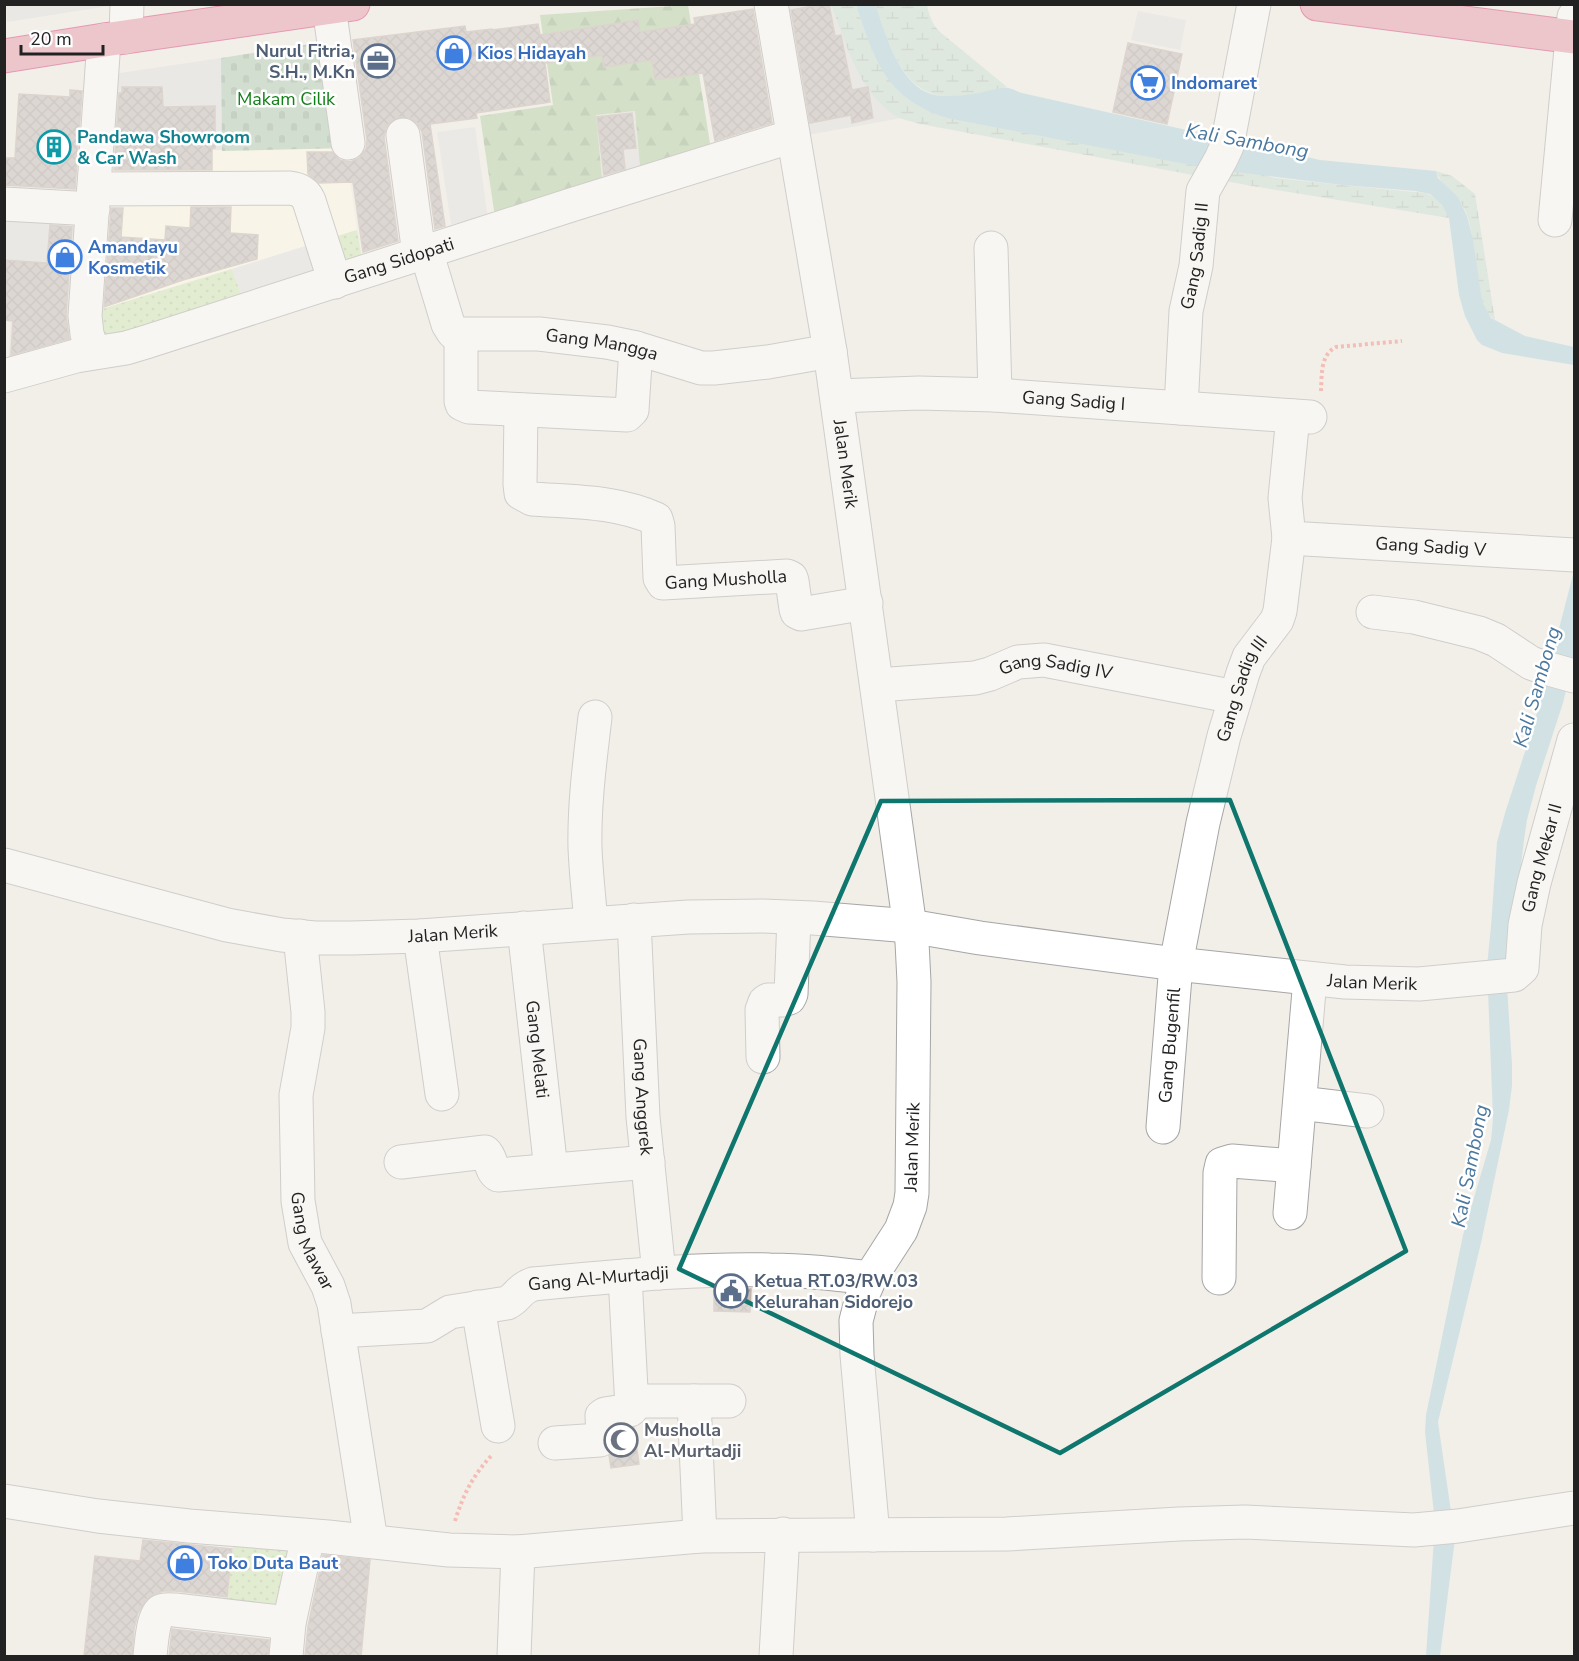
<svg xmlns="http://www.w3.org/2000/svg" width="1579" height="1661" font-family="'Nunito Sans',sans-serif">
	<defs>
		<pattern id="grass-dots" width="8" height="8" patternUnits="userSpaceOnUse" patternTransform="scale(1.5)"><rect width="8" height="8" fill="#cfe9b2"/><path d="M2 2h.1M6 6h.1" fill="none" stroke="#b1c899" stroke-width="1.8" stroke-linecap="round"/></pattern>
		<pattern id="forest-firs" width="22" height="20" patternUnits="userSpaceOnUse" patternTransform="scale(1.5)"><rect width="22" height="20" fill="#afcfa0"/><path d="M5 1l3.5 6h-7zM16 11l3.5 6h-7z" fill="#96b18a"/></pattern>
		<pattern id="wetland-marsh" width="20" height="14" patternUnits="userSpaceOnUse" patternTransform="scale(1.5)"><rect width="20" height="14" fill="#c7dfd3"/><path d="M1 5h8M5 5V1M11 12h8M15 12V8" fill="none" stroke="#abbfb5"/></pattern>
		<pattern id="cemetery-stones" width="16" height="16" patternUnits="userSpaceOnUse" patternTransform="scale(1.5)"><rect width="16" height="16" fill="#abcaaf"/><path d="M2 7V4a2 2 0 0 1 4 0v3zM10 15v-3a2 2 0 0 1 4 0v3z" fill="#93ad96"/></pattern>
		<pattern id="building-cross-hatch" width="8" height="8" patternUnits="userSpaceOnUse" patternTransform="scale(1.5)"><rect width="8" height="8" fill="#c2bbb6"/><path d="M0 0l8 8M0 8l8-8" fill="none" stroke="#a6a09c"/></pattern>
	</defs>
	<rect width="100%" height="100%" fill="#f2efe9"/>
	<path fill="#e0dfdf" d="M6,4L115,5L7,22Z
		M779,5H831L858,72L888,110L902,118L802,136Z
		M221,58L222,151L102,152L106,75Z
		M635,111L641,178L603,190L595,115Z
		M4,198L89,203L79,344L8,366L11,321L5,320Z"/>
	<path fill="#fefde6" d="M345,148L357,230L89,313L102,152Z"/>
	<path fill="url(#grass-dots)" d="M357,230L363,265L341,272L331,238Z
		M232,269L244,302L96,344L89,313Z
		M234,1540L291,1546L284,1608L227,1601Z"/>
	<path fill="url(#forest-firs)" d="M688,5L712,156L641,178L635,111L596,115L603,190L496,224L480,116L553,105L540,15Z"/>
	<path fill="url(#wetland-marsh)" d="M831,5H856L872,49L901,93L1276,178L1342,185L1425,193C1437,196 1445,207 1449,218L1252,186L920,124C914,122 908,121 902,119C861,101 846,43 831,5Z
		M876,5H927C929,15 932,24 940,32L1007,87C985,92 961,99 938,95C901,89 885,35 876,5Z
		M1436,171L1452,176L1475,194L1495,320C1476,308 1477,257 1472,236C1470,225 1468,214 1462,205C1454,193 1440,184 1436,171Z"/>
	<path fill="url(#cemetery-stones)" d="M330,41L345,148L222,151L221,58Z"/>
	<path fill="#e2e2e2" d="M1138,11L1186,20L1180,50L1131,40Z
		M475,127L488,219L451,224L437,132Z
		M312,244L323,277L244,302L232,269Z"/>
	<path fill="#acd3dd" d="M856,5H876C884,31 898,79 926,92C940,98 957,96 972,94C982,93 1001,86 1009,88C1013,89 1018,92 1022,93L1320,160L1436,171L1438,178L1458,197L1467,216L1473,239L1481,294L1484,305L1491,318L1525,336L1574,347V365L1502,353L1482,345L1477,340L1465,316L1459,295L1449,218L1442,205L1430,194L1415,191L1342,185L1211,169L947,118C885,98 875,61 856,5Z
		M1574,571V658L1563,703L1536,786L1527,820L1524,840L1507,986L1512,1064V1086L1509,1110L1481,1243L1438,1422L1455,1539L1440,1656H1426L1435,1523L1425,1432L1426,1415L1463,1235L1491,1140L1493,1118L1487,966L1491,926L1497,842L1505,813L1534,724Z"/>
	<path fill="url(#building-cross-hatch)" stroke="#c3b5ac" stroke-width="1.5" d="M823,4H829L835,36L841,35L852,90L868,87L873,118L852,123L851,115L810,123L791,10Z
		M753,9L772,123L715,141L703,73L655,80L652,60L604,67L602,55L545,63L550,102L476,113L477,118L430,124L445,226L435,229L422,132L417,123L410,118L400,117L391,121L386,128L384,137L398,241L363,252L353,182L319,183L308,174L307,152H332L340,160L350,162L359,158L366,149L367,140L353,40L465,26L466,32L492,29V30L538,24L540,35L638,20L640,32L695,24L694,18Z
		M1128,43L1182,54L1167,124L1113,112Z
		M122,87H162L163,107L215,106V148H212V170H114L119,93H122Z
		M70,90L82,91L75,189L4,185V158H15L19,94L70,97Z
		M632,113L636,148L623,149L625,169L604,175L597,117Z
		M191,207H231L230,233L258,235L257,259L183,280L104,307L111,208H123L121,237L165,240L166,226L190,228Z
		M50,225L72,227L66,315L69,339L11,355L13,321L4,320V260L47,263Z
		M714,1289H751L750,1312L714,1311Z
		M634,1428L639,1464L611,1468L609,1455L613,1453L620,1444L621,1430Z
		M143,1540L232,1549L227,1597L176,1591H164L154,1594L145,1601L138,1613L134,1629L132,1656H84L95,1556L140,1561Z
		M323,1555L370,1560L361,1656H305L308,1626Z
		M172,1629L269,1640L268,1656H169Z"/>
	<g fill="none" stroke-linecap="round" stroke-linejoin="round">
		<g stroke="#a6a6a6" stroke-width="35">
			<g id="minor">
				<path id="s1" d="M771,4L830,351L912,942L914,982L912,1193L910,1206L901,1230L870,1278L863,1294L856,1321L857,1355L873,1535"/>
				<path d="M329,7L348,143"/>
				<path d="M126,37L127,4"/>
				<path d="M403,135L419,254"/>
				<path d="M94,189L289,188C299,189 305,192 309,201L335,282"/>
				<path d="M4,204L93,209"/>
				<path d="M1555,220L1574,17"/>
				<path d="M991,248L995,395"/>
				<path id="s2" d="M426,251L448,324L453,332L456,334H539L607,342L636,348L701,368H714L768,362L830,351"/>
				<path d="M461,334V401L462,404L469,407L627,415L632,410L636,348"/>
				<path d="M93,352L87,334L85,316L104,40"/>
				<path id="s3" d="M4,376L76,356L126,348L146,342L571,205L793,136"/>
				<path id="s4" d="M837,396L919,393L995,395L1310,417"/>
				<path id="s5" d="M1181,408L1186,311L1196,266L1203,191L1221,159L1227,146L1254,4"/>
				<path id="s6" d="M521,410L520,484L521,493L532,499C574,502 616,501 656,519L658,526L660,578L663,583L787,576L791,578L792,581L796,609L797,612L801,614L866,603"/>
				<path id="s7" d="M1289,538L1574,555"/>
				<path d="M1373,612L1414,617L1479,633L1496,640L1531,663L1542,667L1574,676"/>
				<path id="s8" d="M877,685L975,678L990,674L1018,662L1044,660L1235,697"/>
				<path id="s9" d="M4,865L227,925L282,935L315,938H352L420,936L688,917L763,916L813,918L910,926L980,938L1176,964L1345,982L1419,984L1514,975L1522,968L1525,925L1534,883L1574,740"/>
				<path id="s10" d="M634,920L643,1117L659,1273"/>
				<path d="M591,923C589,898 586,873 585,848C584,804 590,760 595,717"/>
				<path id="s11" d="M524,928L551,1170"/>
				<path id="s12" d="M300,936L308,1012V1028L296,1095L298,1201L305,1243L328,1286L334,1304L371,1541"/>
				<path d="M420,936L442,1094"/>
				<path d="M763,1057L762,1010L765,1002L768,1000H783L789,998L791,994L794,918"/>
				<path d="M1300,1103L1367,1111"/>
				<path id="s13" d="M1163,1127L1176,964L1203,823L1224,736L1243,673L1249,657L1277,620L1280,611L1289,538L1285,498L1293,416"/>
				<path d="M401,1162L485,1152C492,1158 490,1170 498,1175L648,1162"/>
				<path d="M1290,1213L1310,979"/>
				<path d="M1219,1278L1220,1173L1222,1164L1232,1161L1294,1166"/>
				<path d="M478,1307L498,1426"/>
				<path id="s14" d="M338,1331L427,1326L450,1312L507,1303C519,1297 518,1289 533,1284C612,1277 691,1268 770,1270C804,1270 837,1274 870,1278"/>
				<path d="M632,1401H729"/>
				<path d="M694,1401L700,1536"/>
				<path d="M555,1443L600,1440L603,1437L602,1416L605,1414L630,1410L632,1408L625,1276"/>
				<path d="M4,1501L98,1516L189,1526L328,1537L449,1550L518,1552L700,1536L1007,1534L1179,1524L1245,1522L1414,1530L1458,1526L1574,1508"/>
				<path d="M150,1656C151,1647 153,1615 161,1611C165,1609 171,1610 175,1610L289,1623"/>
				<path d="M286,1656L289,1623L308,1536"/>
				<path d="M514,1656L518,1552"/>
				<path d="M776,1656L783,1534"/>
			</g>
		</g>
		<g stroke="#d5316e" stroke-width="35">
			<path id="highway" d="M1317,4L1574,37
				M4,56L104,40L353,4"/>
		</g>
		<path stroke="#f58077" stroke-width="4" stroke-dasharray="3 3" stroke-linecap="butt" d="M1321,391C1322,375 1320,355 1336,347L1402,341
			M455,1521C463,1495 473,1475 492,1455"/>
		<use href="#minor" stroke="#fff" stroke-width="33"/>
		<use href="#highway" stroke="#e595a6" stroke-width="33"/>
	</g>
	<path d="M0 0H1579V1661H0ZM1230,800L1406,1251L1060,1453L679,1269L881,801Z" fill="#f2efe9" fill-opacity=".55" fill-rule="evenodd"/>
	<path fill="none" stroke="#0f766e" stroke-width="4.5" stroke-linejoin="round" d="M1230,800L1406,1251L1060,1453L679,1269L881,801Z"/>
	<defs>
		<g id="shop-ring" transform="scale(1.725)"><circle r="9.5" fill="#fff" stroke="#3f7fe0" stroke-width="1.5"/><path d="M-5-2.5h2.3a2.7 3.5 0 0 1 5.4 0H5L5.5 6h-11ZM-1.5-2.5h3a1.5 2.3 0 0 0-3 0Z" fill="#3f7fe0"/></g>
		<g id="office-ring" transform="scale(1.725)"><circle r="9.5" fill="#fff" stroke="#5c6f8a" stroke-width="1.5"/><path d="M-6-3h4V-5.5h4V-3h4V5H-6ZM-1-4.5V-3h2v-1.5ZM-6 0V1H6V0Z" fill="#5c6f8a"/></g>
		<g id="supermarket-ring" transform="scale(1.725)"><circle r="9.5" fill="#fff" stroke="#3f7fe0" stroke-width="1.5"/><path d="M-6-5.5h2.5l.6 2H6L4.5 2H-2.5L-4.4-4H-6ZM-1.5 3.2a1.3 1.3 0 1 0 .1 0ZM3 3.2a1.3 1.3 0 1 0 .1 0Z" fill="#3f7fe0"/></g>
		<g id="building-ring" transform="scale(1.725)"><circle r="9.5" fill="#fff" stroke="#0f9aa8" stroke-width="1.5"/><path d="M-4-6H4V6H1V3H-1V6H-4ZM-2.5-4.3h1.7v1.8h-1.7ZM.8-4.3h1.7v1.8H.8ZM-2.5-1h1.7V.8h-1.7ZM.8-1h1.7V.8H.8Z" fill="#0f9aa8"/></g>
		<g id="civic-ring" transform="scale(1.725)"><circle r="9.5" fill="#fff" stroke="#5c6f8a" stroke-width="1.5"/><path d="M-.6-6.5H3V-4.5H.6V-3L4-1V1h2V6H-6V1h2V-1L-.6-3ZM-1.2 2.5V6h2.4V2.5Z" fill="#5c6f8a"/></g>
		<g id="mosque-ring" transform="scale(1.725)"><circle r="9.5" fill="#fff" stroke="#6b7280" stroke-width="1.5"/><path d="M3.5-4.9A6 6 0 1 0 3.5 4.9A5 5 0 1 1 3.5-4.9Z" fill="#6b7280"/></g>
	</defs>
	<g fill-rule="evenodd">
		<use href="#shop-ring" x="454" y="53"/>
		<use href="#office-ring" x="378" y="61"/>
		<use href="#supermarket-ring" x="1148" y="83"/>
		<use href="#building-ring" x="54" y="147"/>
		<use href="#shop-ring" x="65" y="257"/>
		<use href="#civic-ring" x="731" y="1291"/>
		<use href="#mosque-ring" x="621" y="1440"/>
		<use href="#shop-ring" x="185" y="1563"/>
	</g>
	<g text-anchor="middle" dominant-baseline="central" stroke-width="5" stroke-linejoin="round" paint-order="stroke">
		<g font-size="18" font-weight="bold" fill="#4e5e75" stroke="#fff" text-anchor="end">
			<text x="355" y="51">Nurul Fitria,<tspan x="355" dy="21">S.H., M.Kn</tspan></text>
			<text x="754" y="1281" text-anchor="start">Ketua RT.03/RW.03<tspan x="754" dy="21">Kelurahan Sidorejo</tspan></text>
		</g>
		<g font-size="18" font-weight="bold" fill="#366cbe" stroke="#fff" text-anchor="start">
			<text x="477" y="53">Kios Hidayah</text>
			<text x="1171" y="83">Indomaret</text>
			<text x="88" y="247">Amandayu<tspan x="88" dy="21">Kosmetik</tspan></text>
			<text x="208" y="1563">Toko Duta Baut</text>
		</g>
		<g font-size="18" fill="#117f17" stroke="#fff">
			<text x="286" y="99">Makam Cilik</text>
		</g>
		<g font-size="18" font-weight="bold" fill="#0d838f" stroke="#fff" text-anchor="start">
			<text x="77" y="137">Pandawa Showroom<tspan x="77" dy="21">&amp; Car Wash</tspan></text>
		</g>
		<g font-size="18" fill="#222" stroke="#fff">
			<text stroke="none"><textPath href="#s5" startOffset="153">Gang Sadig II</textPath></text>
			<text stroke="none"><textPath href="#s3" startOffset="412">Gang Sidopati</textPath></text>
			<text stroke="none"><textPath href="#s2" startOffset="236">Gang Mangga</textPath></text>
			<text stroke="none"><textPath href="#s4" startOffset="237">Gang Sadig I</textPath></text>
			<text stroke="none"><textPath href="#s1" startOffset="466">Jalan Merik</textPath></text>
			<text stroke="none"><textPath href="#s7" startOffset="142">Gang Sadig V</textPath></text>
			<text stroke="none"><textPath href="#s6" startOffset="350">Gang Musholla</textPath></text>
			<text stroke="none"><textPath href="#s8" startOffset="182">Gang Sadig IV</textPath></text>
			<text stroke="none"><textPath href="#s13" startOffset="447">Gang Sadig III</textPath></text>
			<text stroke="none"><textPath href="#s9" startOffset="1647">Gang Mekar II</textPath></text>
			<text stroke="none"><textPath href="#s9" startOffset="458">Jalan Merik</textPath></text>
			<text stroke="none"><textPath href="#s9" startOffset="1382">Jalan Merik</textPath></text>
			<text stroke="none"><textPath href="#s13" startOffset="82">Gang Bugenfil</textPath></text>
			<text stroke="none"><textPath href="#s11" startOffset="122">Gang Melati</textPath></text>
			<text stroke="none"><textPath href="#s10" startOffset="177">Gang Anggrek</textPath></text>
			<text transform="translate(912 1147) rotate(-88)">Jalan Merik</text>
			<text stroke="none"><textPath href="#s12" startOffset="309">Gang Mawar</textPath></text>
			<text stroke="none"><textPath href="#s14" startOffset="272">Gang Al-Murtadji</textPath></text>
		</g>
		<g font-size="18" font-weight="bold" fill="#5b616d" stroke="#fff" text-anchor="start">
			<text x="644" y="1430">Musholla<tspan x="644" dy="21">Al-Murtadji</tspan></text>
		</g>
		<g font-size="20" font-style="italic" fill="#4b789f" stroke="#fff">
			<text transform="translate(1247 141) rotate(10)">Kali Sambong</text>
			<text transform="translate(1537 687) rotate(-74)">Kali Sambong</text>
			<text transform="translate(1470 1166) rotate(-79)">Kali Sambong</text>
		</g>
	</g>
	<rect width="1579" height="1661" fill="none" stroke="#222222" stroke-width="12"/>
	<path d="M21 45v9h82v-9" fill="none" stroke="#222222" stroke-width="3"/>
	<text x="30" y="45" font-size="18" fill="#222222" stroke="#ffffff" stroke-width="4.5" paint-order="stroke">20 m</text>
</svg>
